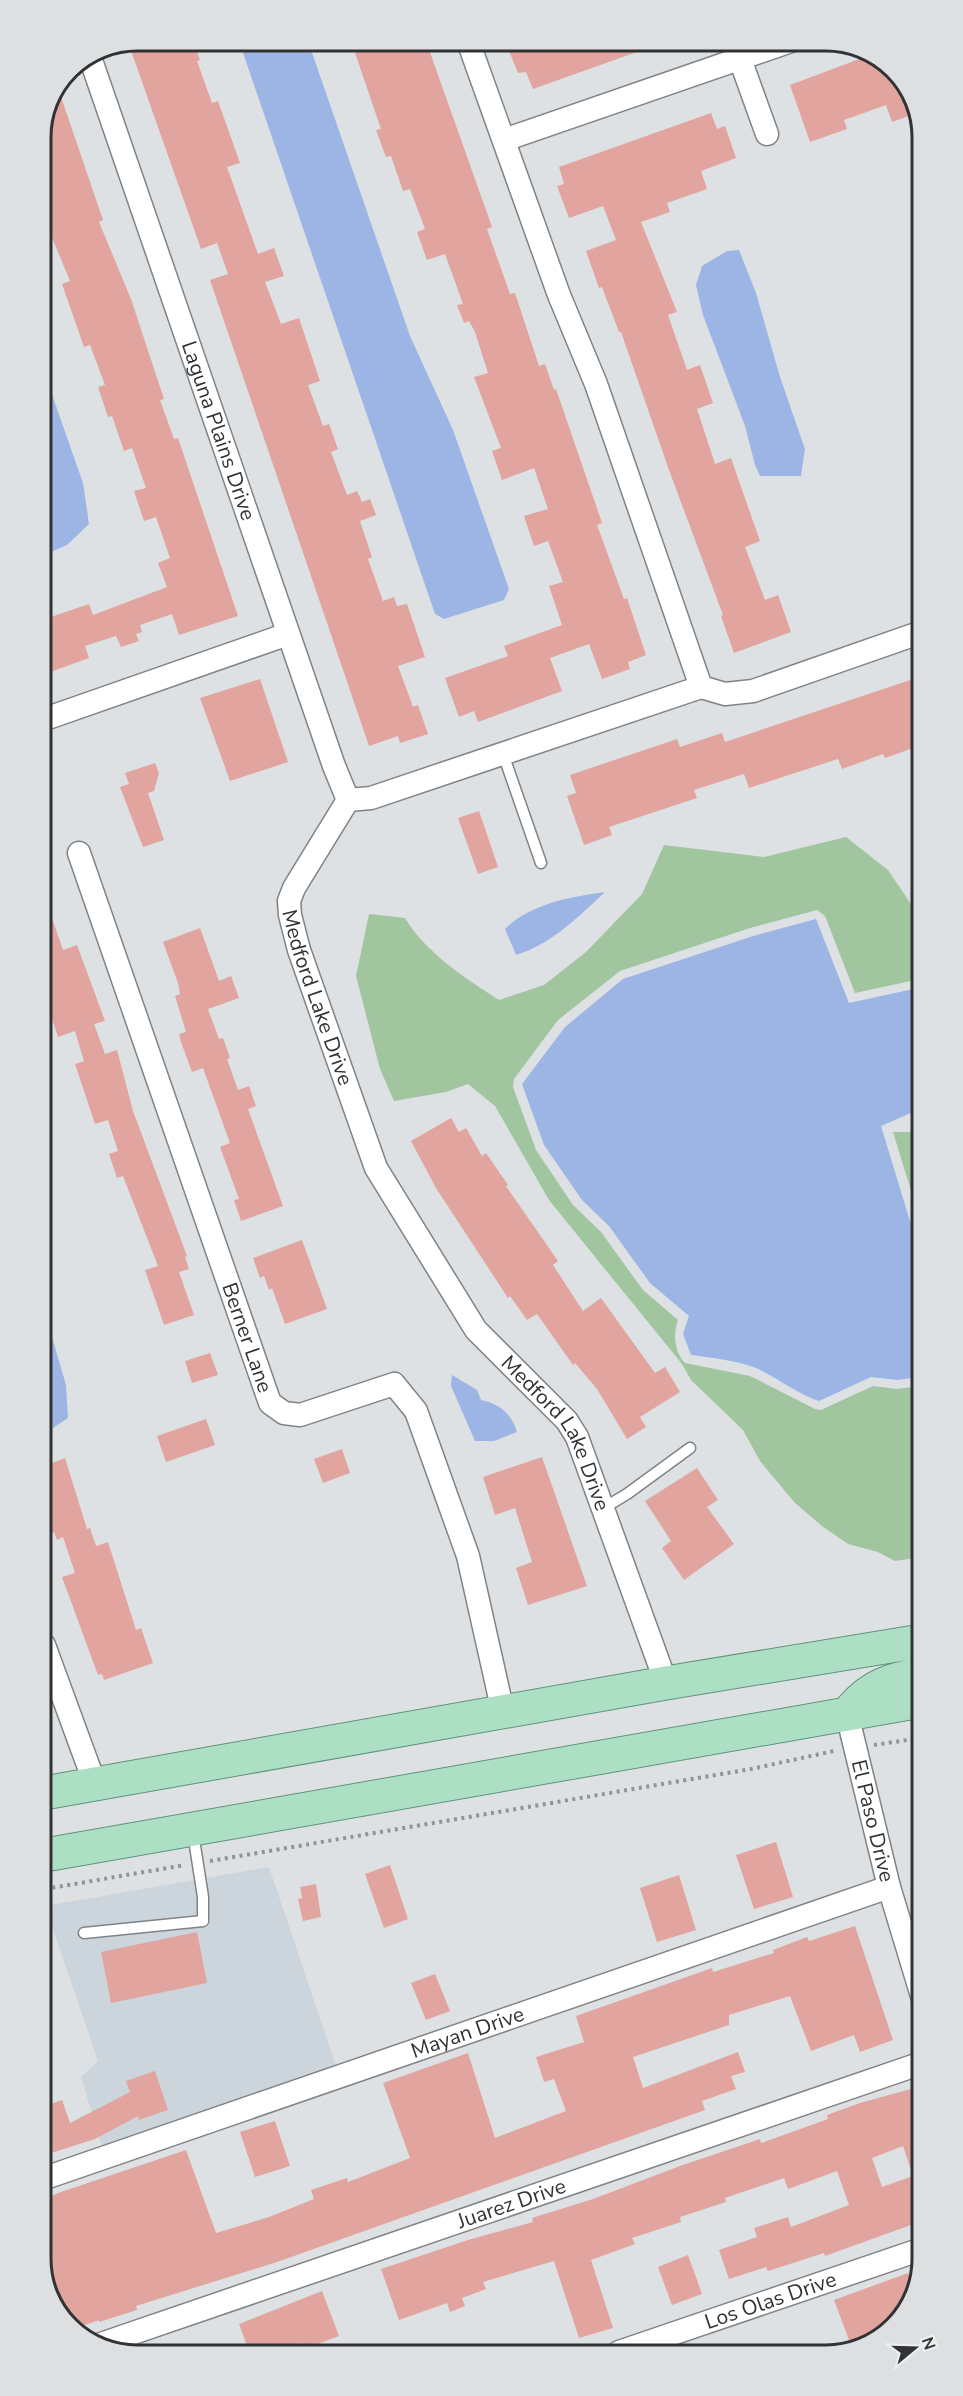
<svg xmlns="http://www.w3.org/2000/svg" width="963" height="2396" font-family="'Nunito Sans',sans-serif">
	<rect width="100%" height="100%" fill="#dee1e3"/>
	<path fill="#ccd5dc" d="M269,1867L336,2066L102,2147L81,2077L98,2061L45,1906Z"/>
	<path fill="#a1c59e" d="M846,837L888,870L919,916L920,979L855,993L825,916L817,910L750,928L620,971L558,1020L514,1079L513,1087L536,1150L573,1205L601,1232L643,1290L678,1320C673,1334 674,1351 685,1363L750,1376L815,1409L821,1410L873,1386L897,1389L920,1386L921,1557L895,1561L878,1552L848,1544L822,1526L795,1503L760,1461L743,1430L691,1380L682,1364L549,1200L495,1106L468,1084L446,1092L394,1101L380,1069L356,976L369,914L405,918C425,952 466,979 499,1000L544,985L586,952L642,894L664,845L764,857Z
		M893,1132H920V1220Z"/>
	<path fill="#9cb5e4" d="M239,41H308L410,336L453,430L509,589L504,600L444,619L435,614Z
		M739,250L756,293L780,377L805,449L801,476H760L755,465L745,426L703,315L696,285L702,266L727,251Z
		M41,363L83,483L89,524L67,545L42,556Z
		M605,892C578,917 552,944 516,955L505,929C530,904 569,897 605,892Z
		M816,919L849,1003L918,988L920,995V1109L881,1126L920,1254V1377L897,1380L871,1377L819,1401C796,1393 778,1378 756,1368C736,1360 712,1358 691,1355L683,1334L689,1316L650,1283L609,1226L582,1200L544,1145L522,1084L565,1027L623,979L753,936Z
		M43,1306L66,1385L68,1418L44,1434Z
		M452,1375L477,1390L481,1400C500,1404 511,1413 517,1432L494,1441H475L451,1386Z"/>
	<path fill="#e1a49e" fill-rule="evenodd" d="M141,40L193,41L200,60L197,61L212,103L218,101L240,163L227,167L258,254L274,248L284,276L265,282L281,324L299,318L320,381L308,385L323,426L329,424L338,449L331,452L347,495L357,491L362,502L370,499L376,515L360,521L372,557L368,559L383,601L394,597L397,606L407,604L425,657L398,666L413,707L418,705L428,734L400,743L398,736L369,746L210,280L228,274L217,243L201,249L129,45Z
		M351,41H426L492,227L487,229L510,294L515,293L539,366L545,364L554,390L556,389L602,523L597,525L624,599L627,598L646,655L628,662L630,669L602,679L589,644L550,658L562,691L478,722L474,711L459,717L445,678L508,656L504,646L562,625L549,586L563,582L548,541L534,546L524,516L548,509L534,468L502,480L492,451L501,448L474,377L488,373L475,332L469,321L464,323L457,305L463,304L445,254L427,260L417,232L425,229L410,189L403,191L391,156L386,157L376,130L381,129Z
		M505,41H662V43L533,89L526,72L518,73Z
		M870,55L885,61L917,106V113L892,122L886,105L844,120L847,129L810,142L790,85Z
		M59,91L103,220L99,222L131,299L164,399L160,400L174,439L178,438L238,616L179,635L172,614L140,625L142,632L136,634L139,641L121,647L116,636L85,646L89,658L42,675V620L89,604L93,615L167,587L158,563L170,558L156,517L144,521L134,491L146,488L132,448L124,451L112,416L108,417L98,387L105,385L90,345L84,347L62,284L70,281L41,211V131Z
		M711,113L717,129L725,126L736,158L701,171L707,189L667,203L670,212L641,222L677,312L668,315L687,370L700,365L713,403L697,409L715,464L731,458L760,541L745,547L765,600L778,595L791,632L734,653L721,616L723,615L669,470L621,332H619L602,287L599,288L586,251L616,240L603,206L569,218L557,186L564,184L559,167Z
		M919,677V746L885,758L883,754L842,769L838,759L749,788L744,774L694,790L697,798L609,827L612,835L584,845L567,796L576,793L570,775L677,739L680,747L722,733L725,742Z
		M260,679L288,762L230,781L200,698Z
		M155,763L159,773L154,791L148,793L164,840L143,847L120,787L129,784L125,773Z
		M479,811L498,867L478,874L458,818Z
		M42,898H45L63,950L77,945L105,1021L94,1024L105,1054L117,1050L133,1111L187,1256L185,1257L189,1269L179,1272L194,1315L164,1325L145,1270L158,1266L123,1176L117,1178L109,1154L118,1151L108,1120L95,1124L75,1064L84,1061L75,1031L58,1037L43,991Z
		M200,928L219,981L231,976L239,998L208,1009L219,1039L223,1038L230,1058L227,1059L238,1090L249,1086L256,1106L248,1109L283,1206L241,1221L234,1200L239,1199L220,1147L230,1143L203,1068L192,1072L181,1042L179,1034L186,1032L175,996L180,994L178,983L163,942Z
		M451,1118L459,1132L466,1128L482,1156L486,1153L508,1185L506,1186L558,1261L553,1265L583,1311L601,1298L655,1373L665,1367L680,1392L640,1417L646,1427L627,1439L597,1389L575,1363L573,1365L537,1314L527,1320L510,1296L508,1298L436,1188L411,1141Z
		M302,1240L327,1309L285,1324L272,1288L269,1290L264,1276L260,1278L253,1258Z
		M210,1353L218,1375L192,1383L185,1361Z
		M206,1419L215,1445L166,1462L157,1436Z
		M342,1449L350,1473L323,1483L314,1459Z
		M542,1457L587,1586L528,1605L516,1568L532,1562L515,1508L495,1515L483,1477Z
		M65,1458L87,1529L90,1528L96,1546L108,1542L136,1630L141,1628L153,1663L104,1680L102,1674L98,1675L62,1577L75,1573L63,1537L57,1540L54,1532L47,1534L44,1525V1466Z
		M697,1468L718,1500L707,1507L734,1544L684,1580L662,1548L671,1541L645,1501Z
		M776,1842L793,1897L754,1909L736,1855Z
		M390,1865L408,1919L384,1928L365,1874Z
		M679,1875L696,1930L657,1942L640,1888Z
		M316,1884L321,1917L303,1921L298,1899L302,1898L300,1887Z
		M855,1926L893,2040L860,2052L854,2035L811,2051L790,1996L729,2015V2025L633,2057L643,2088L738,2052L745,2072L731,2076L736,2089L702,2101L705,2110L277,2262L136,2306L137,2310L99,2322V2320L74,2329L46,2290L45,2199L58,2193L186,2150L216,2233L269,2217L314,2199L311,2190L347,2178L348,2182L410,2158L383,2083L468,2053L495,2138L566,2111L554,2079L544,2082L536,2057L584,2042L576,2016L712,1968L713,1972L774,1953L773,1950L807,1937L809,1941Z
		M197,1932L207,1983L111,2003L101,1952Z
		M435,1974L450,2011L426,2020L411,1983Z
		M155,2071L168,2110L139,2120L138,2116L95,2139L45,2155V2106L62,2100L70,2123L130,2092L126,2081Z
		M911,2089L916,2104L922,2102V2221L825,2256L824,2253L768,2271L766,2267L729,2279L719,2250L757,2237L754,2228L788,2217L791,2227L849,2205L837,2171L788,2189L784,2178L725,2198L726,2202L680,2217L681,2222L632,2238L635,2244L591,2260L613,2328L579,2338L554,2261L483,2282L486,2289L462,2298L465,2306L450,2312L447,2303L399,2320L381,2269L468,2240L533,2222L532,2218L593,2199L680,2166L760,2139L761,2143L828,2119L827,2115L860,2103ZM903,2146L913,2176L882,2187L872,2158Z
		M275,2121L290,2166L255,2177L240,2132Z
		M688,2255L702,2294L672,2305L658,2267Z
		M908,2273L913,2287L903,2317L868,2343L852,2348L834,2300Z
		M322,2291L339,2336L304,2349L302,2343L268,2354H250L239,2324Z"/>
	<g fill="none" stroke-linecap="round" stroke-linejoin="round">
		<g stroke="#808385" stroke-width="13">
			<path id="service" d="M503,754L541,863
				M602,1509L627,1494L690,1448
				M84,1933L203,1921V1897L193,1833"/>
		</g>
		<g stroke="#808385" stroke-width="25">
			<g id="minor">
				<path d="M468,41L559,295L596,384L701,687"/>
				<path d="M740,59L767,134"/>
				<path id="s1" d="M91,60L334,766L348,800"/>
				<path d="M504,140L791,41"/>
				<path d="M42,720L288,634"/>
				<path id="s2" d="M348,800L294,888L289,901L290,915L299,950L376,1168L476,1330L567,1421L577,1437L666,1683"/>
				<path d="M348,800L371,798L701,687L725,694L753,691L919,633"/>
				<path id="s3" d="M79,853L270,1403L284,1413L300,1415L394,1384L416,1411L468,1556L503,1712"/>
				<path d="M44,1645L95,1784"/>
				<path id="s4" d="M847,1714L889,1887L922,1996"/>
				<path id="s5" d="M45,2178L889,1887"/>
				<path id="s6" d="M101,2344L922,2063"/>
				<path id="s7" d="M619,2352L922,2249"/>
			</g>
		</g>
		<g stroke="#5e9578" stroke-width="35">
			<path id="primary" d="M852,1708C873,1684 891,1680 921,1674
				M44,1793L666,1683L921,1641
				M45,1855L921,1701"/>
		</g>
		<path stroke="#919395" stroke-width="4" stroke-dasharray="3 4.5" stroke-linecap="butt" d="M874,1745L921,1738
			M210,1861L751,1769L834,1751
			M45,1889L185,1865"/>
		<use href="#service" stroke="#fff" stroke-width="10"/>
		<use href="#minor" stroke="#fff" stroke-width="22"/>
		<use href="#primary" stroke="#addfc4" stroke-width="33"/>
	</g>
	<g text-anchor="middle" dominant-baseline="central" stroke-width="4.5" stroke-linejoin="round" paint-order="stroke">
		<g font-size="21" fill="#313233" stroke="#eceef0">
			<text stroke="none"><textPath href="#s1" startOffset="392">Laguna Plains Drive</textPath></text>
			<text stroke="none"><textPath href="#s2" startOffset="218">Medford Lake Drive</textPath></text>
			<text stroke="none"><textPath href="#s3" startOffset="513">Berner Lane</textPath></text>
			<text stroke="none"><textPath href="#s2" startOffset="722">Medford Lake Drive</textPath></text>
			<text stroke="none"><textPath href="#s4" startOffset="110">El Paso Drive</textPath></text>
			<text stroke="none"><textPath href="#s5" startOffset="447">Mayan Drive</textPath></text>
			<text stroke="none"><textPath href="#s6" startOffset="434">Juarez Drive</textPath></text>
			<text stroke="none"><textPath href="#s7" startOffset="160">Los Olas Drive</textPath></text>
		</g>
	</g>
	<path d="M0 0H963V2396H0ZM137 51H826A86 86 0 0 1 912 137V2259A86 86 0 0 1 826 2345H137A86 86 0 0 1 51 2259V137A86 86 0 0 1 137 51Z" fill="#dddfe1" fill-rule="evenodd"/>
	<path fill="none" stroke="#313233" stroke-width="3" d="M137 51H826A86 86 0 0 1 912 137V2259A86 86 0 0 1 826 2345H137A86 86 0 0 1 51 2259V137A86 86 0 0 1 137 51Z"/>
	<g transform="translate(915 2348) rotate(71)" stroke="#eceef0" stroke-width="4.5" paint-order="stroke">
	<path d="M0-4.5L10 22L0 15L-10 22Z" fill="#313233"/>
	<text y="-9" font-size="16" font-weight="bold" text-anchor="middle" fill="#313233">N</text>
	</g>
</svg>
